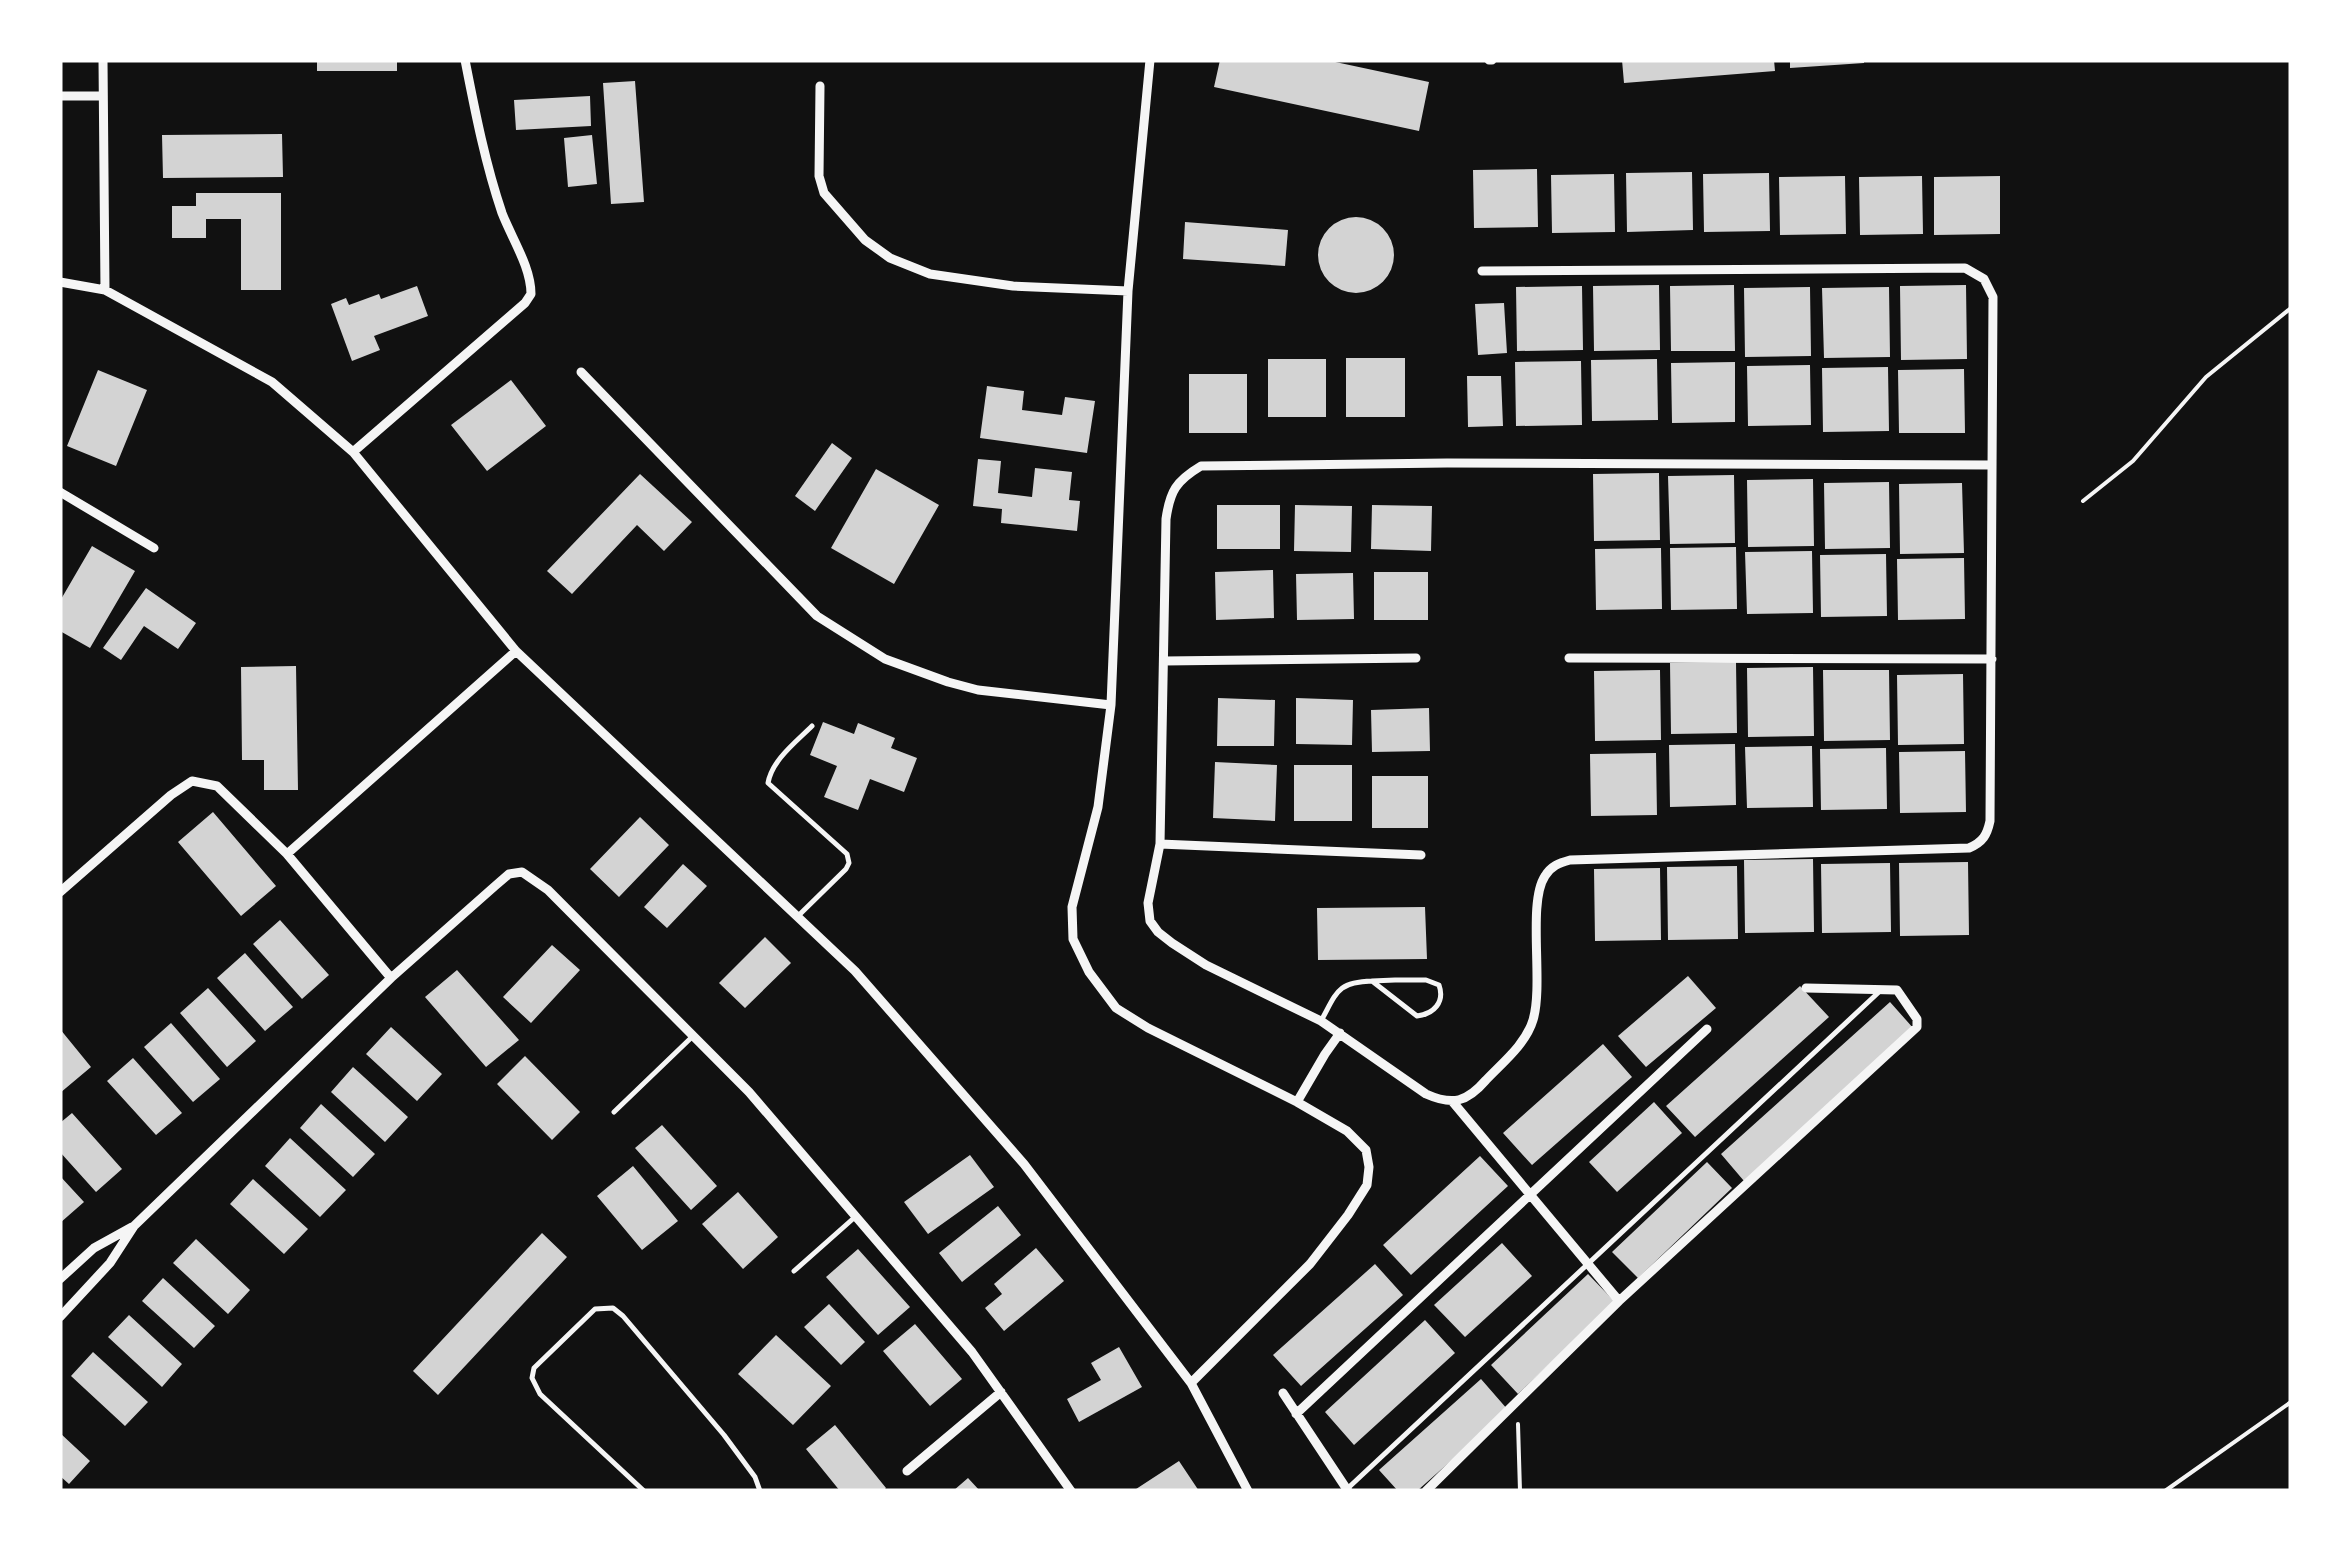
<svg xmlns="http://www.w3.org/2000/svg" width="2351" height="1551" font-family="Arial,sans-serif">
	<rect width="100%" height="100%" fill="#111"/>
	<path fill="#d3d3d3" d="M317,60H397V71H317Z
		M1220,60H1326L1429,82L1419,131L1214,87Z
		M1622,60H1774L1775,71L1624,83Z
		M1790,60H1864V63L1790,68Z
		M635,81L644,202L611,204L603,83Z
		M590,96L591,126L516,130L514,100Z
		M282,134L283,177L163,178L162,135Z
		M592,135L597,184L568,187L564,138Z
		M1537,169L1538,227L1474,228L1473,170Z
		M1692,172L1693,230L1627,232L1626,173Z
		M1769,173L1770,231L1704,232L1703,174Z
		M1614,174L1615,232L1552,233L1551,175Z
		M1845,176L1846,234L1780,235L1779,177Z
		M1922,176L1923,234L1860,235L1859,177Z
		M2000,176V234L1934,235V177Z
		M196,193H281V290H241V219H206V238H172V206H196Z
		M1318 255a38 38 0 1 1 76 0a38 38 0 1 1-76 0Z
		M1185,222L1288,230L1285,266L1183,259Z
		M1659,285L1660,350L1594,351L1593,286Z
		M1734,285L1735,351H1671L1670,286Z
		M1966,285L1967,359L1901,360L1900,286Z
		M417,286L428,316L374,336L380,350L352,361L331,304L346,298L349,305L379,294L381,299Z
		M1582,286L1583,350L1517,351L1516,287Z
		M1810,287L1811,356L1745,357L1744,288Z
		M1889,287L1890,357L1824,358L1822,288Z
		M1504,303L1507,353L1478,355L1475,304Z
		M1346,358H1405V417H1346Z
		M1268,359H1326V417H1268Z
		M1657,359L1658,420L1592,421L1591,360Z
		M1581,361L1582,425L1516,426L1515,362Z
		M1735,362V422L1672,423L1671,363Z
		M1810,365L1811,425L1748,426L1747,366Z
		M1888,367L1889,431L1823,432L1822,368Z
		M1964,369L1965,433H1899L1898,370Z
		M98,370L147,390L116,466L67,446Z
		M1189,374H1247V433H1189Z
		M1467,376H1501L1503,426L1468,427Z
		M511,380L546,426L487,471L451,425Z
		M987,386L1024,391L1022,410L1062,415L1065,397L1095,401L1087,453L980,438Z
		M832,443L852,458L815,511L795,496Z
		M978,459L1001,461L998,493L1032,497L1035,468L1072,472L1069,500L1080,501L1077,531L1001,523L1002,509L973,506Z
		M876,469L939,505L894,584L831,548Z
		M1659,473L1660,540L1594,541L1593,474Z
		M640,474L692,522L664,551L637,525L572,594L547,571Z
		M1734,475L1735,543L1670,544L1668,476Z
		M1813,479L1814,546L1748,547L1747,480Z
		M1889,482L1890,548L1825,549L1824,483Z
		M1962,483L1964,553L1900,554L1899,484Z
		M1217,505H1280V549H1217Z
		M1295,505L1352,506L1351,552L1294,551Z
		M1372,505L1432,506L1431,551L1371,549Z
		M92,546L135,571L90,648L60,631V601Z
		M1736,547L1737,609L1671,610L1670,548Z
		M1661,548L1662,609L1596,610L1595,549Z
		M1812,551L1813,613L1747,614L1745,552Z
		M1886,554L1887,616L1821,617L1820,555Z
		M1964,558L1965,619L1898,620L1897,559Z
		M1273,570L1274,618L1216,620L1215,572Z
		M1374,572H1428V620H1374Z
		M1353,573L1354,619L1297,620L1296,574Z
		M146,588L196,623L178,649L144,626L121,660L103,648Z
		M1736,662L1737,733L1671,734L1670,663Z
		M296,666L298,790H264V760H242L241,667Z
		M1813,667L1814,736L1748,737L1747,668Z
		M1660,670L1661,740L1595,741L1594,671Z
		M1823,670H1889L1890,740L1824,741Z
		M1963,674L1964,744L1898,745L1897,675Z
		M1218,698L1275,700L1274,746H1217Z
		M1296,698L1353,700L1352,745L1296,744Z
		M1429,708L1430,751L1372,752L1371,710Z
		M823,722L854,734L858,723L895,738L891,748L917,758L904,792L870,779L858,810L824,797L837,766L810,755Z
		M1735,744L1736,805L1670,807L1669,745Z
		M1812,746L1813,807L1747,808L1745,747Z
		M1886,748L1887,809L1821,810L1820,749Z
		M1965,751L1966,812L1900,813L1899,752Z
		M1656,753L1657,815L1591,816L1590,754Z
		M1215,762L1277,765L1275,821L1213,818Z
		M1294,765H1352V821H1294Z
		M1372,776H1428V828H1372Z
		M213,812L276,886L241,916L178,842Z
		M640,817L669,845L619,897L590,869Z
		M1813,859L1814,932L1745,933L1744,860Z
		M1968,862L1969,935L1900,936L1899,863Z
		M1890,863L1891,932L1822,933L1821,864Z
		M683,864L707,886L667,928L644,907Z
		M1737,866L1738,939L1668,940L1667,867Z
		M1660,868L1661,940L1595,941L1594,869Z
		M1425,907L1427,959L1318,960L1317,908Z
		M280,920L329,975L302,999L253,944Z
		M765,937L791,963L745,1008L719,983Z
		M552,945L580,970L531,1023L503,997Z
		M245,953L293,1007L265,1031L217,978Z
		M457,970L519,1040L486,1067L425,997Z
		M1688,976L1716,1008L1646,1067L1618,1036Z
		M1800,986L1829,1017L1695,1137L1666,1106Z
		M208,988L256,1041L227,1067L180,1013Z
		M1890,1002L1914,1029L1744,1181L1721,1154Z
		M171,1023L220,1079L193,1102L144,1047Z
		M391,1027L442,1074L417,1101L366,1054Z
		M60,1029L91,1067L60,1093Z
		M1603,1044L1632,1077L1532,1165L1503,1133Z
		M525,1056L580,1112L552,1140L497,1084Z
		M133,1058L182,1113L156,1135L107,1081Z
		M353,1067L408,1117L385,1142L331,1092Z
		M1654,1102L1682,1133L1617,1192L1589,1162Z
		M321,1104L375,1154L353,1177L300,1128Z
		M72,1113L122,1169L96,1192L60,1152V1123Z
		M662,1125L717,1186L691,1210L635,1148Z
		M290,1138L346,1190L320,1217L265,1166Z
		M970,1155L994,1187L928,1234L904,1202Z
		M1480,1156L1508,1186L1411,1275L1383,1245Z
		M1707,1162L1732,1188L1638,1278L1612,1252Z
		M633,1166L678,1221L642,1250L597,1196Z
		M60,1176L84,1202L60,1223Z
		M253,1179L308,1229L284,1254L230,1204Z
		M738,1192L778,1237L743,1269L702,1224Z
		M998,1206L1021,1235L962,1282L939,1253Z
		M542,1233L567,1257L438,1395L413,1371Z
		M196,1239L250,1290L228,1314L173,1263Z
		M1502,1243L1532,1276L1465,1337L1434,1305Z
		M1036,1248L1064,1281L1004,1331L985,1308L1002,1294L994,1284Z
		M858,1249L910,1307L878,1335L826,1277Z
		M1375,1264L1403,1295L1301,1386L1273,1355Z
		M1588,1274L1615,1302L1518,1394L1491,1365Z
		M163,1278L215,1326L194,1348L142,1301Z
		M829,1304L865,1342L841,1365L804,1327Z
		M129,1315L182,1364L162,1387L108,1337Z
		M1425,1320L1455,1353L1354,1445L1325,1412Z
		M915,1324L962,1379L930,1406L883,1351Z
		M776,1335L831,1386L793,1425L738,1374Z
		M1119,1347L1142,1387L1079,1422L1067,1399L1101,1380L1091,1363Z
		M93,1352L148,1402L125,1426L71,1376Z
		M1481,1379L1508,1410L1417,1491H1398L1379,1470Z
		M835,1425L886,1488L883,1491H840L806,1449Z
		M60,1433L90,1461L69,1484L60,1476Z
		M1179,1461L1199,1491H1133Z
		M968,1478L980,1491H953Z"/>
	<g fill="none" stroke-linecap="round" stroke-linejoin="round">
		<path stroke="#f5f5f5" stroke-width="4" d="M2083,501L2133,461L2206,377L2291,308
			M1518,1424L1520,1491
			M2165,1491L2291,1402"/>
		<path stroke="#f5f5f5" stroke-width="5" d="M797,917L846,869L849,863L847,854L768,783C772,760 796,742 812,726
			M1395,980H1426L1439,985C1445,1002 1434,1014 1417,1016L1372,981Z
			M1321,1021C1337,992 1337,982 1372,981
			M614,1112L693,1036
			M794,1271L855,1217
			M1347,1489L1880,991
			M644,1491L540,1394L532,1378L534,1368L595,1309L613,1308L623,1316L724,1435L755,1477L760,1491"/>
		<path stroke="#f5f5f5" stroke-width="9" d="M103,60L105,290
			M1150,60L1128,291L1111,705L1098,807L1072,907L1073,939L1089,972L1116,1008L1148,1028L1297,1102L1347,1131L1366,1150L1369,1167L1367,1185L1348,1215L1310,1264L1191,1383
			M1489,60H1492
			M820,86L819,176L824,193L865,240L890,258L930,274L1013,286L1128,291
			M60,96H103
			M1482,271L1965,268L1984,279L1993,297L1990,821C1987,835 1983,842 1969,848L1570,860C1559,863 1551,866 1545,876C1527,903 1544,984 1533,1020C1526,1044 1502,1063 1486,1080C1467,1102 1453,1106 1426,1094L1321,1021L1206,965L1172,943L1158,932L1150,921L1148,903L1160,844L1166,519C1170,491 1176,481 1201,466L1447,463L1992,465
			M60,282L105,290L272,382L353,452L516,651L855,971L1024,1164L1191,1383L1248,1491
			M581,372L817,616L885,659L948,682L978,690L1111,705
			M353,452L525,303L531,294C531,267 512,239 502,213C485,163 475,111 465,60
			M60,492L154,548
			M1569,658L1992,659
			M1164,661L1416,658
			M1160,844L1421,855
			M287,854L516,651
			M60,892L171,795L192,781L217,786L287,854L391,978
			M1452,1101L1619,1301
			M1297,1102L1325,1054L1340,1033
			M60,1279L94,1248L132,1227
			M60,1317L110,1263L134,1226L391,978L495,886L509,874L522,872L548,890L749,1092L972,1352L1071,1491
			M1283,1393L1348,1491
			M1296,1414L1707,1029
			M907,1471L1001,1392
			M1426,1491L1619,1301L1917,1027V1019L1897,990L1806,988"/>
	</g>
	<rect width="2351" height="1551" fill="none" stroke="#ffffff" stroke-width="125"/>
</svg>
